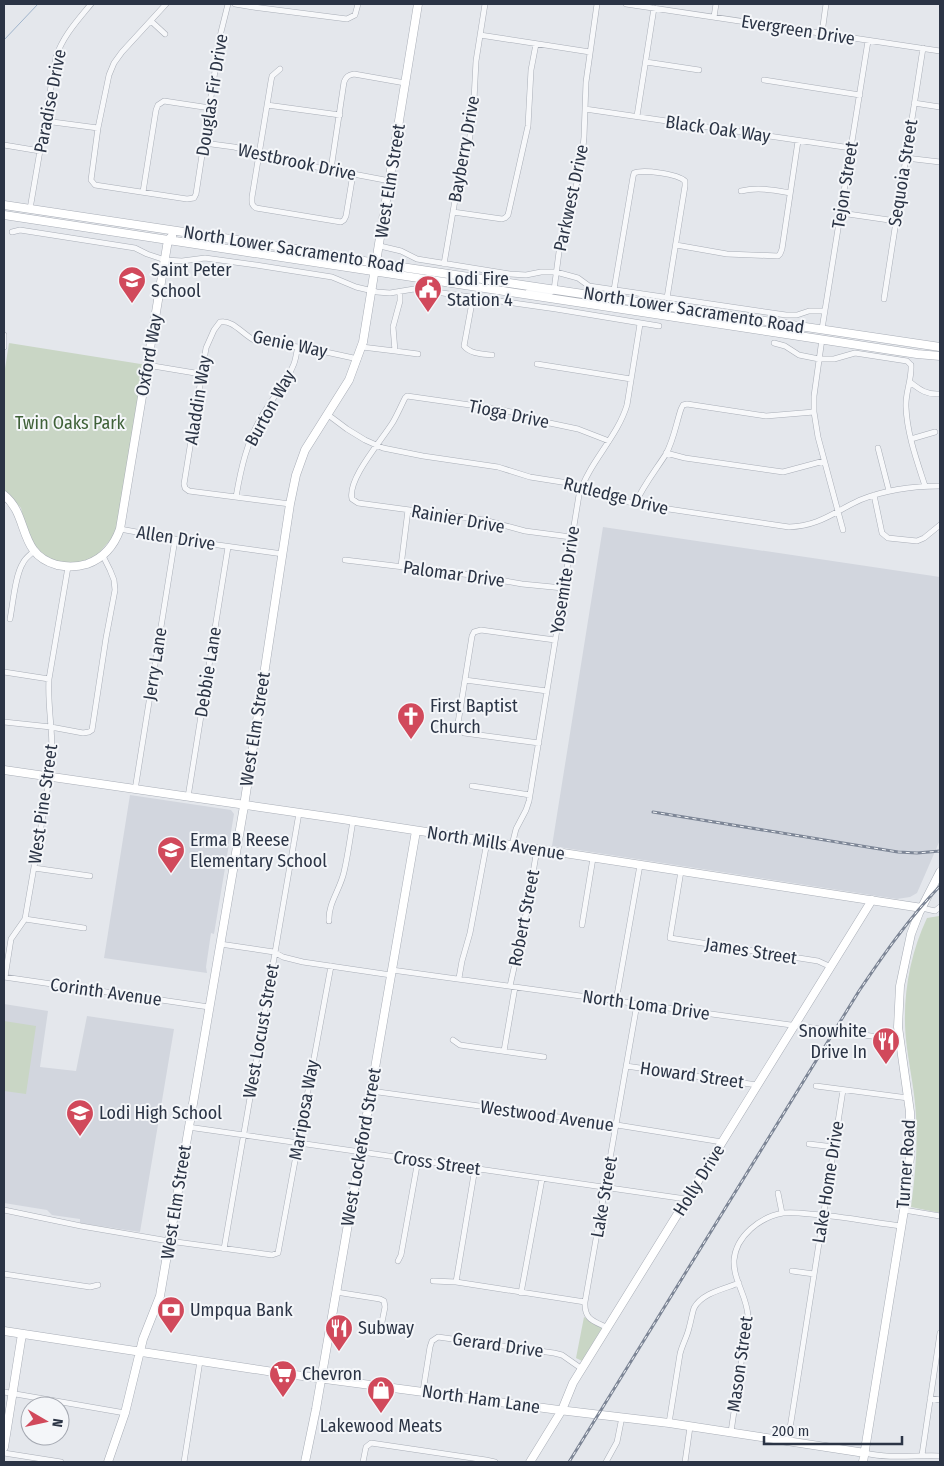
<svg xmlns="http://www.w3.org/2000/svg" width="944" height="1466" font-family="'Fira Sans Condensed',sans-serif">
	<rect width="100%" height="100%" fill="#e4e7ec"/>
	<path fill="#d2d6de" d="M603,527L940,577V840L917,893L910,897L897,899L552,846Z
		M130,795L231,810L234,814L214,934L211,933L206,967L207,973L104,958Z
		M4,1004L48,1011L40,1067L76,1071L87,1016L174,1029L140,1232L80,1223V1219L52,1215L47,1210L4,1203Z"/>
	<path fill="#c9d6c5" d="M9,343L147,365L120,529L90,563L50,562L28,541L21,508L4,491V375Z
		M940,915V1213L911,1207C915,1177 918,1147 916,1116C915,1093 910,1071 907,1048C901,1005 908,958 927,918L939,916Z
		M4,1021L36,1026L26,1094L4,1091Z
		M584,1317L602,1328L582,1361L576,1358Z"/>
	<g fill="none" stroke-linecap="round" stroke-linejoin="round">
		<path stroke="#9fb4cc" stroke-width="1" d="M4,40L38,4"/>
		<g stroke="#a9aeb7" stroke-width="6">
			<path id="street" d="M166,4L122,52L114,63L109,75L98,128L91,180L95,185L187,199L194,198L196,194L221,32L228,4
				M235,4L253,7L347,19L355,15L358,4
				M626,4L940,51
				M714,17L716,4
				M151,21L165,34
				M822,33L826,4
				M480,35L590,52
				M646,62L699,70
				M280,69L272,76L271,81L252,197C252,202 251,205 256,208L341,222L344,220L346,216L353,174
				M764,80L860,95
				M914,103L940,107
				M267,105L340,115
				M585,109L851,148
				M637,116L654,8
				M45,121L98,128
				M204,143L234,147L311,166L390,181
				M4,145L40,151
				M906,158L940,162
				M331,169L344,82C346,77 348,75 354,74L405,83
				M741,191C758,187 773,190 790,193
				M143,192L156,110L158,105L164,101L210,108
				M30,209L56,57C63,36 77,21 91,4
				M453,212L502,219L505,218L508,215L528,126L531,70L536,44
				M841,213L896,221
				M12,232L20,230L135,248L147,254L165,260L182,261L205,258L256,265L332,277L356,287L377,292L390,293L414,289L556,309L659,326
				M676,245L727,254L778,256L780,254L782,249L798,141
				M380,246L401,251L417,259L510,274L526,275L541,272H556L578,278L589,286L786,315H797L809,311H825
				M444,264L460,171L469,141L473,119L476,61L485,4
				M614,290L633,177L634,173C643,169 678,174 685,181V186L667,298
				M400,292V301L393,327L395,351L418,354
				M528,292L550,293L554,290L559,252L581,167L584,137L586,82L597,4
				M473,297L464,346C470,354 483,354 492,355
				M884,299L923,48
				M822,329L868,41
				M4,335V347
				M822,339L814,396V412L818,437L843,530
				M774,343L785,346L799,355L819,359H834L855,353L907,361L911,365
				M362,347L395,351
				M537,364L631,379
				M147,365L201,374
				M911,365C912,380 905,393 906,407C907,434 917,461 925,486
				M910,382C920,390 927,395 940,394
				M327,414L347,429L365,440L383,448L423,456L498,467L530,477L568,483L635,504L789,527C819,526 834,512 860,500C885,490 913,486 940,486
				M911,439L935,432
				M878,448L889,491
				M666,453L685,458L783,472L824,461
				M874,495L882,533L888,538L917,541L924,538L940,525
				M236,497C241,468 247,441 262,416C271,399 286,384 293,366C296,360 296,353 298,347
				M290,504L189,491L185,488L184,484L206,348L214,330L220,322C233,319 244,336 256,341L312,349L358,359
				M635,504C643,486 655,471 666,454C674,439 676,424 681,409L683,405L687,404L766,416L814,412
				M120,529L175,539L283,554
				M571,537L525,531L484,520L358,503L352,499C347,479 382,440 393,422C397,415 401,406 405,398L407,396L498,409L520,414L540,421L578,429L609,441
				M345,560L471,575L522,584L563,588
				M401,566L408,510
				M10,619C13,604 15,575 23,563C25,558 30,555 34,551
				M4,672L49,679
				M465,680L547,691
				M4,722L51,727L83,733L89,732L92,730L106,638L115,590L114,580L110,570L103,556
				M539,743L464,733C459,731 459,728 458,723L472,636L474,632L481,630L555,640
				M472,786L530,795
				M135,790L175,539
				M188,797L228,547
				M512,845L516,829L526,810L529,801L579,495C589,462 617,438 627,405L640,324
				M34,868L90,876
				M681,871L670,938L818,961L831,967
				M922,908L935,911L940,907
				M25,919L84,928
				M329,921C328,903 340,890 344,872C348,855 350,838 353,821
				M582,925L593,858
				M220,944L274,952L283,957L303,962L391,975
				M392,970L900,1040
				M4,977L209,1007
				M5,977L11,939L25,919L51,769C55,739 47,709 49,679L68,567
				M459,978L462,961L470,933L487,842
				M510,986L527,909L537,849
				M616,1001L640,865
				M453,1040L460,1045L544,1057
				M504,1051L515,987
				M626,1066L757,1085
				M816,1086L908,1098
				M371,1091L617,1125L722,1142
				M188,1127L686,1199
				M809,1144L834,1147
				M778,1193L782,1213
				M4,1210L81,1226L169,1241L272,1255L278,1253L331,966
				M904,1210L940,1216
				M224,1249L299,813
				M398,1261L401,1255L418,1160
				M792,1271L814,1274
				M4,1274L90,1287L98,1285
				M433,1281L456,1282L585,1302
				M456,1282L475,1168
				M336,1292L380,1299L384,1301L385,1307L381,1327
				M521,1293L542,1179
				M608,1328C594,1321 584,1320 585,1302L637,1004
				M423,1391L430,1347L432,1341L438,1337L554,1353L562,1355L582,1369
				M4,1392L125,1413
				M930,1398L940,1400
				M669,1423L680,1354C682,1345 687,1337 689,1328C691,1321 692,1314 694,1308C702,1293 724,1289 739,1283
				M731,1432L748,1316C747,1296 733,1280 734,1260C736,1236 760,1217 783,1213C792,1212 801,1213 810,1214C840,1216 871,1222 901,1226
				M788,1441L843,1090
				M4,1453L61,1462
				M865,1453C890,1459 915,1455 940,1456
				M922,1455L940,1333
				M184,1462L200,1361
				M363,1462L366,1447L371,1443L486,1460L495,1462
				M606,1462L617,1442L622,1417
				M685,1462L690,1427"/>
		</g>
		<g stroke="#a9aeb7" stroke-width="9">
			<path id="secondary" d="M4,205L290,248L381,264L940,347
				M4,215L917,354L940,356
				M4,495C30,516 17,554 57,565C67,567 77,567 87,564C104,558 114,546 120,529L168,240L172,236
				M4,770L342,819L922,908
				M4,1331L280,1373L559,1410L669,1423L865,1453
				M4,1447L22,1334
				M108,1462L125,1413L143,1339L160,1296L244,806L290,504L296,475L305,450L349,380L363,342L418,4
				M305,1462L316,1409L416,831
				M530,1462L562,1410L573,1383L872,900
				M863,1462L904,1210L910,1157V1112L898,1027L900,986L911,934L919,913L940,872"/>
		</g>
		<use href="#street" stroke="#f7f8fa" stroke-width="5"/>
		<use href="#secondary" stroke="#fff" stroke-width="8"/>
		<g stroke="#7d8696" stroke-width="3">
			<path id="rail" d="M653,812L898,852L917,853L940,851
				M569,1462L859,991C884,954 909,918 940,886"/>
		</g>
		<use href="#rail" stroke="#f4f6f9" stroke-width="1" stroke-dasharray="4" stroke-linecap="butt"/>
	</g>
	<defs>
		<g id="school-pin" transform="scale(1.4375)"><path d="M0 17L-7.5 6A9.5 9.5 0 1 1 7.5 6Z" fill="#d1495b" stroke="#f4f6f9"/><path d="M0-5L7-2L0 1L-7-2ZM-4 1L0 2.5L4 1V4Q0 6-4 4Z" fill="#fff"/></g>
		<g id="civic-pin" transform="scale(1.4375)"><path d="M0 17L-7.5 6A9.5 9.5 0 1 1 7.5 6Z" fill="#d1495b" stroke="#f4f6f9"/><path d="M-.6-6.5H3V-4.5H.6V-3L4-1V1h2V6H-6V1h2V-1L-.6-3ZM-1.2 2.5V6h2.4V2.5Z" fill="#fff"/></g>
		<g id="church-pin" transform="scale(1.4375)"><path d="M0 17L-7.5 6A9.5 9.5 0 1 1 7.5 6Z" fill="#d1495b" stroke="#f4f6f9"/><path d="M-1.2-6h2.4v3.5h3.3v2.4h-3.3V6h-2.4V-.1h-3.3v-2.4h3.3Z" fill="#fff"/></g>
		<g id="restaurant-pin" transform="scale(1.4375)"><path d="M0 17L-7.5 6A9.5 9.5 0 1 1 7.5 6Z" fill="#d1495b" stroke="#f4f6f9"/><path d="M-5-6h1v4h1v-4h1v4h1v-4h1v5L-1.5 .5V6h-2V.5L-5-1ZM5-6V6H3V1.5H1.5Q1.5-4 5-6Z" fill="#fff"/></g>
		<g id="bank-pin" transform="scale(1.4375)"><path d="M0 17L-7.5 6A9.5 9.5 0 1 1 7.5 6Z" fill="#d1495b" stroke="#f4f6f9"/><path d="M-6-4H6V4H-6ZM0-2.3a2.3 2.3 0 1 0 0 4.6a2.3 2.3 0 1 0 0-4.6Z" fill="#fff"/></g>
		<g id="supermarket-pin" transform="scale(1.4375)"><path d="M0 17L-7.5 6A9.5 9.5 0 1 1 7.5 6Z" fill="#d1495b" stroke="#f4f6f9"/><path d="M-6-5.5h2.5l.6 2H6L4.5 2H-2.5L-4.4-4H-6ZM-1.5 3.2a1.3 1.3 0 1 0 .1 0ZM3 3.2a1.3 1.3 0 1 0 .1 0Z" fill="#fff"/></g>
		<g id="shop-pin" transform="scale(1.4375)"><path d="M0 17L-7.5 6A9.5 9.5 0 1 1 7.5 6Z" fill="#d1495b" stroke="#f4f6f9"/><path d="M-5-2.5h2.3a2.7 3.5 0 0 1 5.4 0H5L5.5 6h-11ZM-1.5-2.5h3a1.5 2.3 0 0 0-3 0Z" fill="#fff"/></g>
	</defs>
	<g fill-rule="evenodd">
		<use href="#school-pin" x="132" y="280"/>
		<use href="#civic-pin" x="428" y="289"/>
		<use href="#church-pin" x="411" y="716"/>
		<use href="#school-pin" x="171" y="850"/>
		<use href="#restaurant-pin" x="886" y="1041"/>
		<use href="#school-pin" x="80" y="1113"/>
		<use href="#bank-pin" x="171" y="1310"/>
		<use href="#restaurant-pin" x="339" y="1328"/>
		<use href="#supermarket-pin" x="283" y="1374"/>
		<use href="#shop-pin" x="381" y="1390"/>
	</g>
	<g text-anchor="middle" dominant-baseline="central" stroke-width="4" stroke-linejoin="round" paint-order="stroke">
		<g font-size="18" fill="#2b3445" stroke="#f4f6f9">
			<text transform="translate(798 30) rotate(9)">Evergreen Drive</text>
			<text transform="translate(212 95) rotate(-81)">Douglas Fir Drive</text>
			<text transform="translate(50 101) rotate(-79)">Paradise Drive</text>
			<text transform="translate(718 129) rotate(8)">Black Oak Way</text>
			<text transform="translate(464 149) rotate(-80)">Bayberry Drive</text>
			<text transform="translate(297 162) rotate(12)">Westbrook Drive</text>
			<text transform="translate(903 173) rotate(-81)">Sequoia Street</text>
			<text transform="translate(390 181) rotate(-81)">West Elm Street</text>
			<text transform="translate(845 185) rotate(-81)">Tejon Street</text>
			<text transform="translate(571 198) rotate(-78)">Parkwest Drive</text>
			<text transform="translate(294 249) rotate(9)">North Lower Sacramento Road</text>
			<text transform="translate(694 310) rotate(9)">North Lower Sacramento Road</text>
			<text transform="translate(290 344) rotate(12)">Genie Way</text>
			<text transform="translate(149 355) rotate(-80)">Oxford Way</text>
			<text transform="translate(198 400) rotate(-81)">Aladdin Way</text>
			<text transform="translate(270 408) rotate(-61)">Burton Way</text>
			<text transform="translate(509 414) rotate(12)">Tioga Drive</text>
			<text transform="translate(616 496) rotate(14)">Rutledge Drive</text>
			<text transform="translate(458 519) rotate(10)">Rainier Drive</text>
			<text transform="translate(176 538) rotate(9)">Allen Drive</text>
			<text transform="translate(454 574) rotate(8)">Palomar Drive</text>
			<text transform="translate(565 580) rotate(-81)">Yosemite Drive</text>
			<text transform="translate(155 664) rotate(-81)">Jerry Lane</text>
			<text transform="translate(208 672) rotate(-81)">Debbie Lane</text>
			<text transform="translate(255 729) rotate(-81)">West Elm Street</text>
			<text transform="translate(43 804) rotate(-82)">West Pine Street</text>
			<text transform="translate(496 843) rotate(9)">North Mills Avenue</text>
			<text transform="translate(524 918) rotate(-79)">Robert Street</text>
			<text transform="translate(751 951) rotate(9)">James Street</text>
			<text transform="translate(106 992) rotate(8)">Corinth Avenue</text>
			<text transform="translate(646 1005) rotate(8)">North Loma Drive</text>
			<text transform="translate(261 1031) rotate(-80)">West Locust Street</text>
			<text transform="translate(692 1075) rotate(8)">Howard Street</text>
			<text transform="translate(304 1110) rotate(-80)">Mariposa Way</text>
			<text transform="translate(547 1116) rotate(8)">Westwood Avenue</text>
			<text transform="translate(361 1147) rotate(-80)">West Lockeford Street</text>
			<text transform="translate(437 1163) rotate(8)">Cross Street</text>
			<text transform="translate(906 1164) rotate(-86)">Turner Road</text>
			<text transform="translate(699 1180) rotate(-58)">Holly Drive</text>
			<text transform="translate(828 1182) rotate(-81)">Lake Home Drive</text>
			<text transform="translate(604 1197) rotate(-80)">Lake Street</text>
			<text transform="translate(176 1202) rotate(-81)">West Elm Street</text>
			<text transform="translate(498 1345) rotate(8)">Gerard Drive</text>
			<text transform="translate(740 1364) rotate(-82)">Mason Street</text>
			<text transform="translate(481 1399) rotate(8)">North Ham Lane</text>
		</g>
		<g font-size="18" fill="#2b3445" stroke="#f4f6f9" text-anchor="start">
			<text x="151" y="270">Saint Peter<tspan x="151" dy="21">School</tspan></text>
			<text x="447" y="279">Lodi Fire<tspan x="447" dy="21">Station 4</tspan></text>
			<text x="430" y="706">First Baptist<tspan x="430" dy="21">Church</tspan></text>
			<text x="190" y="840">Erma B Reese<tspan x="190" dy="21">Elementary School</tspan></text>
			<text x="867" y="1031" text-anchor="end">Snowhite<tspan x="867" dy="21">Drive In</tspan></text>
			<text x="99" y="1113">Lodi High School</text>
			<text x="190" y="1310">Umpqua Bank</text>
			<text x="358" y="1328">Subway</text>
			<text x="302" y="1374">Chevron</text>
			<text x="381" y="1426" text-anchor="middle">Lakewood Meats</text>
		</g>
		<g font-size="18" fill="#3f6138" stroke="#f4f6f9">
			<text x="70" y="423">Twin Oaks Park</text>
		</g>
	</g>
	<rect width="944" height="1466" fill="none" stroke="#2b3445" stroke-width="10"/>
	<g transform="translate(45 1421) rotate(99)"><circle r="24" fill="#f4f6f9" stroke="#a4a8b1"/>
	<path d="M0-4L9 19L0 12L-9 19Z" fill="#d1495b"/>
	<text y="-8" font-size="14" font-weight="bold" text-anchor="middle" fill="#2b3445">N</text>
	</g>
	<path d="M764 1436v8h138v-8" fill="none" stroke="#2b3445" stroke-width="2.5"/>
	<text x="772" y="1436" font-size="15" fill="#2b3445" stroke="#f4f6f9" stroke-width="4" paint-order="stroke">200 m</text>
</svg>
